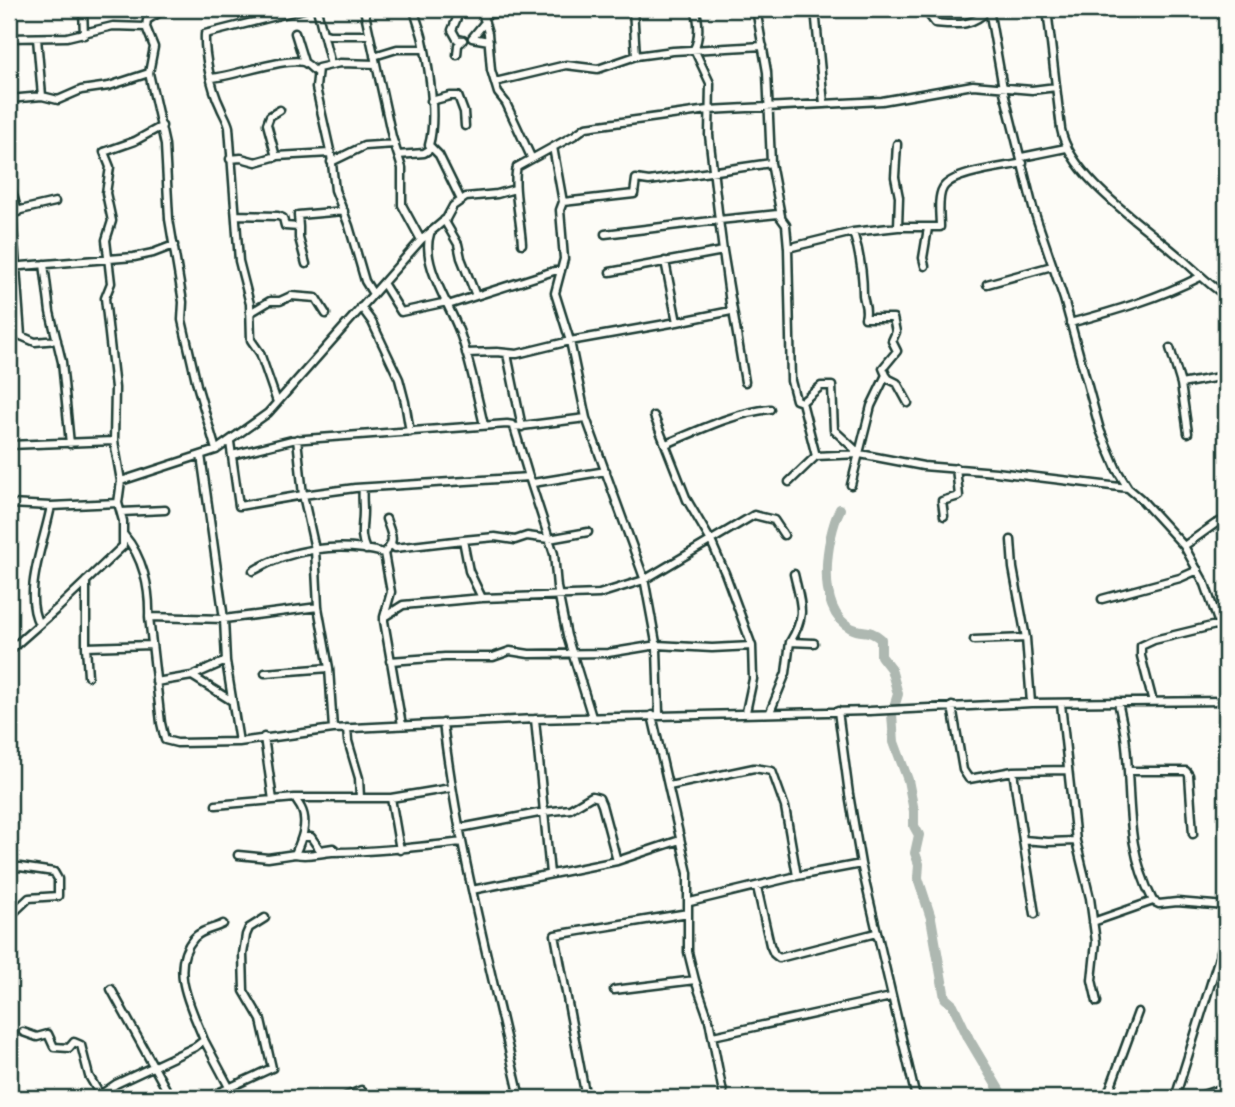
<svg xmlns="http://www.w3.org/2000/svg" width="1235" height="1107" font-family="'Indie Flower',sans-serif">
	<rect width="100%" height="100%" fill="#fdfcf7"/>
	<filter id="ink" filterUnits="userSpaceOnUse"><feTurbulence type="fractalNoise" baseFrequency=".0143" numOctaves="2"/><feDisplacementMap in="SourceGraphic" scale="14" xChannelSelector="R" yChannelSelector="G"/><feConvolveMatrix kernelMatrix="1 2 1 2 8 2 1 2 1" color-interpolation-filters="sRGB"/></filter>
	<g filter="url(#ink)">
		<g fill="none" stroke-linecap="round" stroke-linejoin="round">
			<path stroke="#aeb8b1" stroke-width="10" d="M840,509C826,537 815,610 851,628C863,634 869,628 881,639V656L891,669L898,694L895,704
				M892,714L894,742L908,780L914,811V826L919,835L915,853L919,864L918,878L931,918L945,998L953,1005L969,1039L1004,1098"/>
			<g stroke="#1f3d34" stroke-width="11">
				<path id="street" d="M83,9L84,35
					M317,9L323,33L329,35H370
					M364,9L392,137L402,168V205L421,240
					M414,9C416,20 421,30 423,40C429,69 437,117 429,145L439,155L461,200
					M481,9L488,33L491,70L498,93L506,103L531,157
					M633,9L636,56
					M756,9L767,72L771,163L781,216
					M815,9L824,104
					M989,9L1003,88L1033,208L1064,299L1100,430L1117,470L1128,488L1141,499L1184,546L1205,584L1226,644
					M1047,9L1061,129C1070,178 1145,226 1181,258C1196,271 1209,285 1226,296
					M906,11H926L935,23C958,25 972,27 989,9
					M483,15L523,10H614
					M457,18L452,30L457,39L462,40
					M485,22L472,38L489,41
					M146,27L147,20L165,9
					M295,33L304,62
					M323,33L331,65
					M9,38L67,37L113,26L146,27L154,47L149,73
					M37,38L42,96L58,100L81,90L109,86L149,73L165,145L169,219L183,302L182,320L197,385L216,450
					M457,55L458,45L463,40
					M374,56L397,49H424
					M212,78C234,76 286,57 303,62C307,63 312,69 316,72
					M495,82L566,65L598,69L636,56L673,51L763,46
					M9,99L42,96
					M431,101L450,96H458L464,112L465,126
					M897,144L895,177L899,197L898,227
					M553,147L563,202
					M398,155L424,153L432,148
					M276,157L267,124L270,116L280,110
					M1022,157L1066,148
					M230,159L241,158L256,162L277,156L330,153
					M331,162L364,146L395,144
					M9,181L18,212
					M55,202L12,212L21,336L35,342L57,340
					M236,215L278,216L283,218L285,226L299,227L298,215L344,211
					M444,220L458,244L461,258L476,296L554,271H561
					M299,227V238L306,264
					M430,234C420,265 452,307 461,336C471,365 477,396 484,425
					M605,234L719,220L709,135L710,83L694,49C700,38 699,20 695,9
					M522,244C521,223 512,184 517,167L575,135L586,127L708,110L882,101L973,85L1032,90L1056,87
					M788,248L791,381L796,400L802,402L816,456L860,454
					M44,264L50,312L62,362L70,444
					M925,266L923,258L928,228
					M9,267L134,257L153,253L174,245
					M610,272L723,251L719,220L778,214L786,225L788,248L853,232L898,227H940C940,216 937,198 943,188C952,172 1006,167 1023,163
					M383,283L401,312L447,302
					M987,284L1052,266
					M373,294L365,281L349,226L335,190L331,155L316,88L318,68L340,63L376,64
					M448,305L476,296
					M361,307L372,322L399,379L405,402L410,432
					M250,313L270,301H280L291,296L316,298L326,314
					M677,322L731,311L723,251L745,382
					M1070,323C1115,311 1159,298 1200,277
					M1170,348L1181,384L1188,433
					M466,353L497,352L517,354L570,341L555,293L564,259L560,210L563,202L634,194L636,179L649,181L771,163
					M507,354L522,427
					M886,375L889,379L897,383L908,403
					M1181,384L1219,377L1226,378
					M277,402L260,353L251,340L250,304L239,261L229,127C227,119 223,114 220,106C211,88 204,53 205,34L304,9
					M802,402L821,386H832L834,430L860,454L923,466L996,472L1128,488
					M654,416L687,500L711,541L725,573L752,646L753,679L746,712
					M586,418L644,578L657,648L659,714
					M297,439L303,495L355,488L529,477L514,427
					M230,442L239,506L303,495L315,549L318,607L329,668L333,729
					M666,444C700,430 733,413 770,409
					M9,445L114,441
					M201,455L224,619L226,661L239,742L333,729L535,719L869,711L1031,703L1226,701
					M232,455L292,440L507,424L513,425L514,427L586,418L570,341L677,322L665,261
					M529,477L554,554L557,587L567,636L592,717
					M530,479L533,483L606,471
					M121,481L216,450L268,413L421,240L446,219L453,206L466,197L497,194L515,189
					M789,482L816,456
					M851,485L871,406L886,375L883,368L897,351L892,341L896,332L893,318H865C868,309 864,303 863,295C863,272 860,253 853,232
					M363,488C362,495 363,503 363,511C363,526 359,535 366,550
					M9,504L51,506L118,503
					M121,512L165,510
					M944,516L942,501L959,496L956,468
					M124,535C143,557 150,588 149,617L161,723L165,740L177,743L239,742
					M463,540L495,537L515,540L527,536L549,539L588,532
					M1011,540L1013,568L1026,638L1031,703
					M392,545L395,548L463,540L469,571L482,598
					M1184,546L1215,524L1226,519
					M384,553C397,541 391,534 386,519
					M253,571C291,548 340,542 384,553L391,592L384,617
					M86,581V647L152,645
					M1102,599L1180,578L1198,570
					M149,617L224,619L318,607
					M39,624C22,593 45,540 51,506
					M974,640L1026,638
					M790,642C807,614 801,605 794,574
					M86,647L88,676
					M9,651L59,607L123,546V521L118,503L121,481L114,441L115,388L105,298L111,283L106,240L112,221L106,193L110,167L104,152L135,141L162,126
					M390,661L445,657H493L510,651L529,654L608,653L657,645L712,648L752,646
					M265,673L329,668
					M192,676L232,701
					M156,682L192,676L226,661
					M1118,702C1121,716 1125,731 1126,745C1132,805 1125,845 1153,901
					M1153,702L1141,656V646L1154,640L1220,624
					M1061,704L1076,841L1090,898L1096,942L1092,980L1097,1002
					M952,706L963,770L969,779L1013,771L1067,770
					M838,711L849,794L861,864L916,1098
					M770,712L786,673L790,642L814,643
					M652,715L688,873V952L695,980L709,1020L724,1098
					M535,719L550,874
					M443,723C458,850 492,973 520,1098
					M402,725L384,621V617L403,605L482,598L599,594L644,580L754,515L774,520L784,535
					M347,728L348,741L359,778L360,798
					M264,737L273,800L295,798H391L451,788
					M1013,771L1023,840L1048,842L1076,841
					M1128,771H1186L1189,775L1193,834
					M669,786L754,768L772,771L785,807L797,876
					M391,798L400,850
					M216,805L273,800
					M460,828L544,812L570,809L592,796L599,798L602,805L617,861
					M303,837H311L320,850L333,848L338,852
					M1023,840L1035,914
					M295,854C308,857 319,853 332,852C376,852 418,847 462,842
					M238,855L268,858L295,854C301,841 309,823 301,808C299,804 296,801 295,798
					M9,868L20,867L54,872L58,879V896L29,898L9,917
					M757,887L770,945L774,954L779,958L876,933
					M472,890L617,861L680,840
					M690,902L797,876L861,864
					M1093,922L1153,901L1159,904L1177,902L1226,906
					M111,989L171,1098
					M614,990L695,980
					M23,1032L37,1037L48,1034L54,1047L69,1048L74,1042L81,1045L89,1076L100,1095L93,1098
					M713,1036L891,997
					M204,1040L229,1087
					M102,1098L100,1095L116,1084L195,1047L204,1040C192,1009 168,968 194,938C202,929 214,929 223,924
					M207,1098L272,1068L261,1020L244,991L243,954L246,935L249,928L265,918
					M342,1098L361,1090L368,1098
					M586,1098L555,935L688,913
					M1114,1098L1109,1091L1138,1012
					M1175,1098L1226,935
					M1175,1098H1194L1226,1087"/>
			</g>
			<use href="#street" stroke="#fdfcf7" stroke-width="6"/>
		</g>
	</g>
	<rect width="1235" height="1107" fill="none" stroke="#fdfcf7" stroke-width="35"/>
	<rect x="18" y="18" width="1200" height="1072" fill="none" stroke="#1f3d34" stroke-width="2.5" filter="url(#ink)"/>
</svg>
